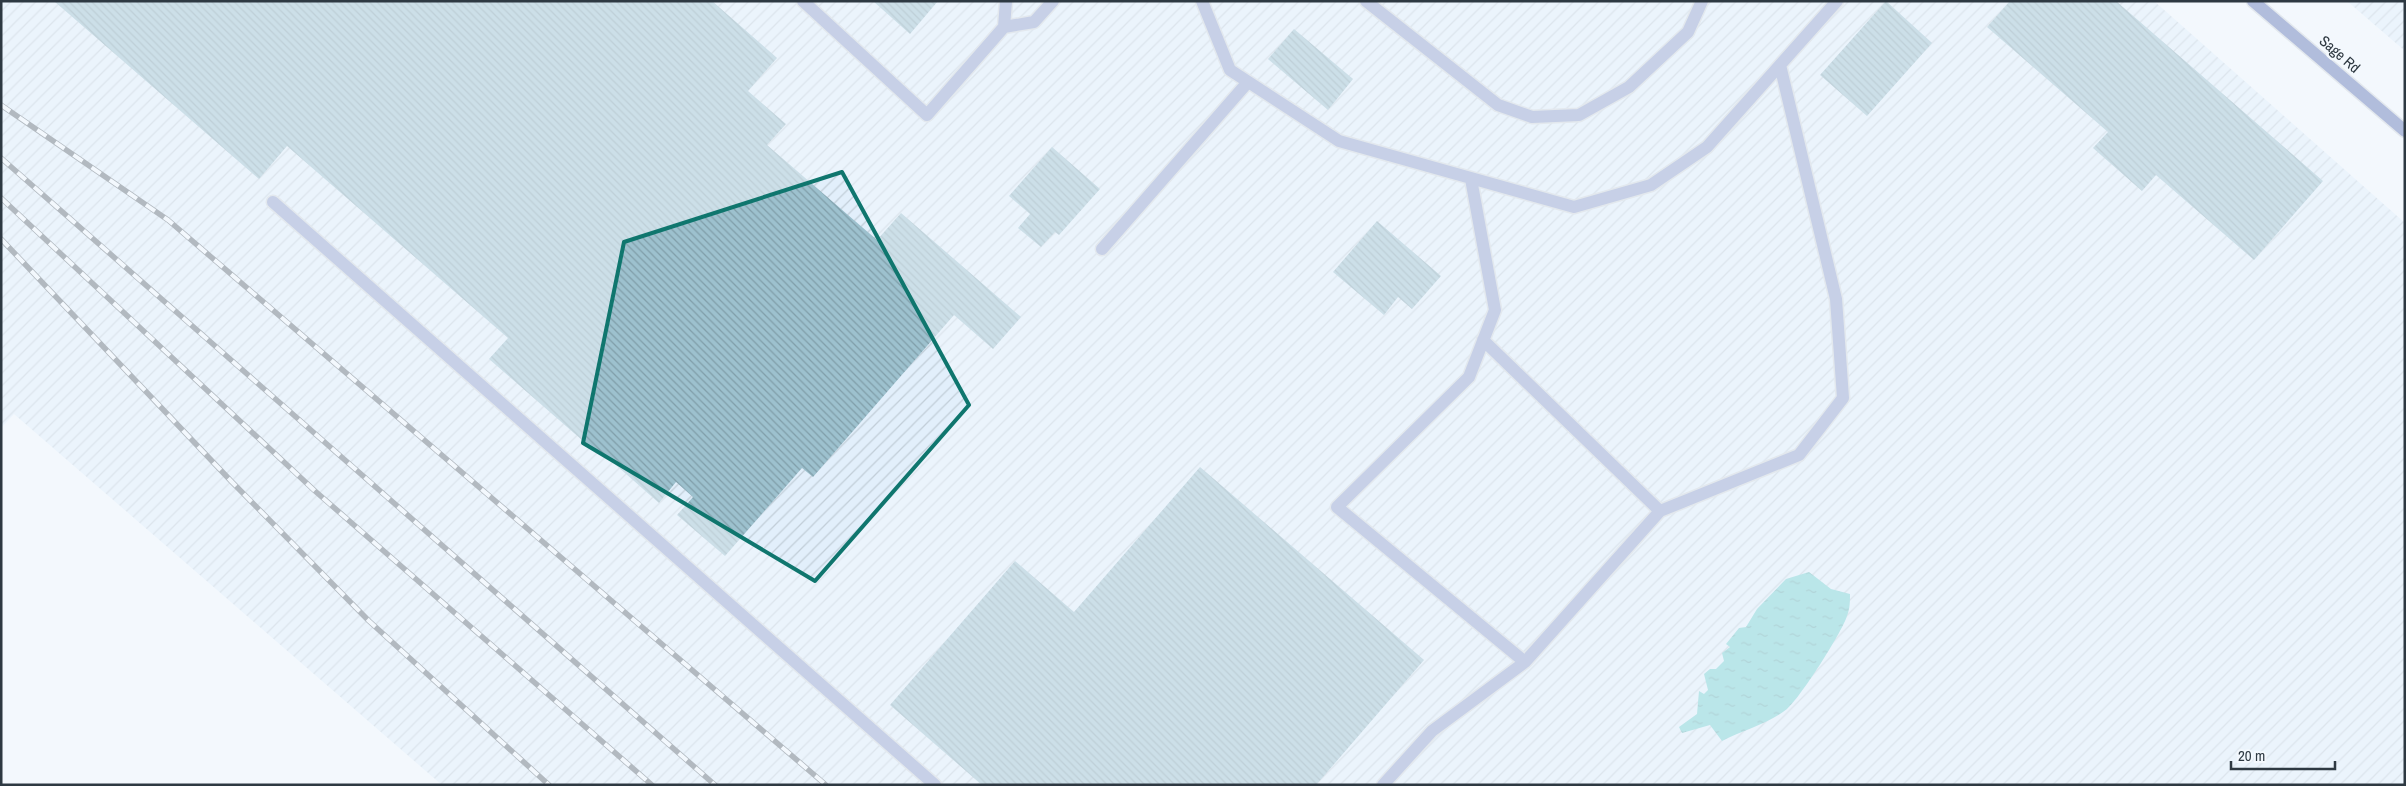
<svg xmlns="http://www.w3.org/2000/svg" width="2406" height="786" font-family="'Archivo Narrow',sans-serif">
	<defs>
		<pattern id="industrial-furrows" width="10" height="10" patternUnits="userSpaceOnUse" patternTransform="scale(1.25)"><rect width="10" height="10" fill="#e2effb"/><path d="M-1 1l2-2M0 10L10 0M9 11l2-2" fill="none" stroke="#c2ced8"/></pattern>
		<pattern id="water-ripples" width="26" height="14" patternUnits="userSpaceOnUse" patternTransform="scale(1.25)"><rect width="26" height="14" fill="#77d0d1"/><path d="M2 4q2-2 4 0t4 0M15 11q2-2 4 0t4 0" fill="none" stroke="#62aaab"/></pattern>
		<pattern id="building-back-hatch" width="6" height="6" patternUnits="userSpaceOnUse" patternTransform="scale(1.25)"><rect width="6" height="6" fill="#9dc1ce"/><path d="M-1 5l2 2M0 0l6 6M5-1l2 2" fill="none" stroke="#809ea9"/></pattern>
	</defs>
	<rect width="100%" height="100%" fill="#f3f8fd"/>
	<path fill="url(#industrial-furrows)" d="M1,1H2154L2405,223V785H442L14,414L1,428Z
		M2348,1H2405V51L2347,1Z"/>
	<path fill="url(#water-ripples)" d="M1809,572L1831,589L1850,594C1850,601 1850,609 1847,616C1841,634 1800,698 1787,709C1768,724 1743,730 1722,741L1710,725L1682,733L1679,727L1697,714L1699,691L1704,694L1708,690L1704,674L1710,669H1716L1724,661L1722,653L1730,647L1726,644L1739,628L1746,627L1757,609L1786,579Z"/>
	<path fill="url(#building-back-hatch)" d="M54,1H712L777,58L748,91L786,124L767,145L877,240L901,213L1021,317L993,349L954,315L813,477L802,468L725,556L677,515L693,497L676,482L659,503L600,451L598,454L489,359L508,338L287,146L259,179Z
		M873,1H938L910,34Z
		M1886,1L1932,43L1867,116L1820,75Z
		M2010,1H2116L2323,181L2254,260L2156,175L2142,191L2093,148L2108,132L1987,27Z
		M1294,29L1353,79L1328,110L1268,59Z
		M1052,147L1100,189L1059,235L1055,232L1041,247L1018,228L1030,214L1009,196Z
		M1377,221L1441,276L1412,309L1398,297L1384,315L1333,272Z
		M1200,467L1424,660L1316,785H982L890,705L1015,561L1074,612Z"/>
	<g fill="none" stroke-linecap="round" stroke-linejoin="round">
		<g stroke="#d0d6db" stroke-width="15">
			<path id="service" d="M803,1L927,115L1004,27L1006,1
				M1202,1L1230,70L1339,141L1574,207L1651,185L1707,147L1837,1
				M1366,1L1498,105L1532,117L1579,115L1629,87L1688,32L1702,1
				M1004,27L1034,22L1053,1
				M1471,179L1495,310L1469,377L1337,507L1525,662L1660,511L1799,455L1843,398L1836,299L1780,65
				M273,202L935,785
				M1102,249L1248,82
				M1483,340L1660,511
				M1383,785L1432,731L1525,662"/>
		</g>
		<g stroke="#d0d6db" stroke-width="15">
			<path id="secondary" d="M2253,1L2405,131"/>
		</g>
		<use href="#service" stroke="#92a1cc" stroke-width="12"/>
		<use href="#secondary" stroke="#6375b4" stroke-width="12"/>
		<g stroke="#646d75" stroke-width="5.5">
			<path id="rail" d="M1,105L168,220L826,785
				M1,158L715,785
				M1,198L315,491L652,785
				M1,239L231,481L369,621L549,785"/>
		</g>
		<use href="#rail" stroke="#f3f8fd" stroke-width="4" stroke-dasharray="11" stroke-linecap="butt"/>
	</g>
	<path d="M0 0H2406V786H0ZM842,172L969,405L815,581L583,443L624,242Z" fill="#f3f8fd" fill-opacity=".55" fill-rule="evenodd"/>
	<path fill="none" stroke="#0f766e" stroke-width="4" stroke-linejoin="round" d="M842,172L969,405L815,581L583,443L624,242Z"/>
	<g text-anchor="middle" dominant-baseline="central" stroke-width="5" stroke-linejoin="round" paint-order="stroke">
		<g font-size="15" fill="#2e3942" stroke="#f3f8fd">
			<text transform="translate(2340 54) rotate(41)">Sage Rd</text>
		</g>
	</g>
	<rect width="2406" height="786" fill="none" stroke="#2e3942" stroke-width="5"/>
	<path d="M2231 761v8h104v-8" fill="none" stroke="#2e3942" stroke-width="2.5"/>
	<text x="2238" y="761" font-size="15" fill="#2e3942" stroke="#f3f8fd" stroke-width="4" paint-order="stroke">20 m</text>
</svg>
